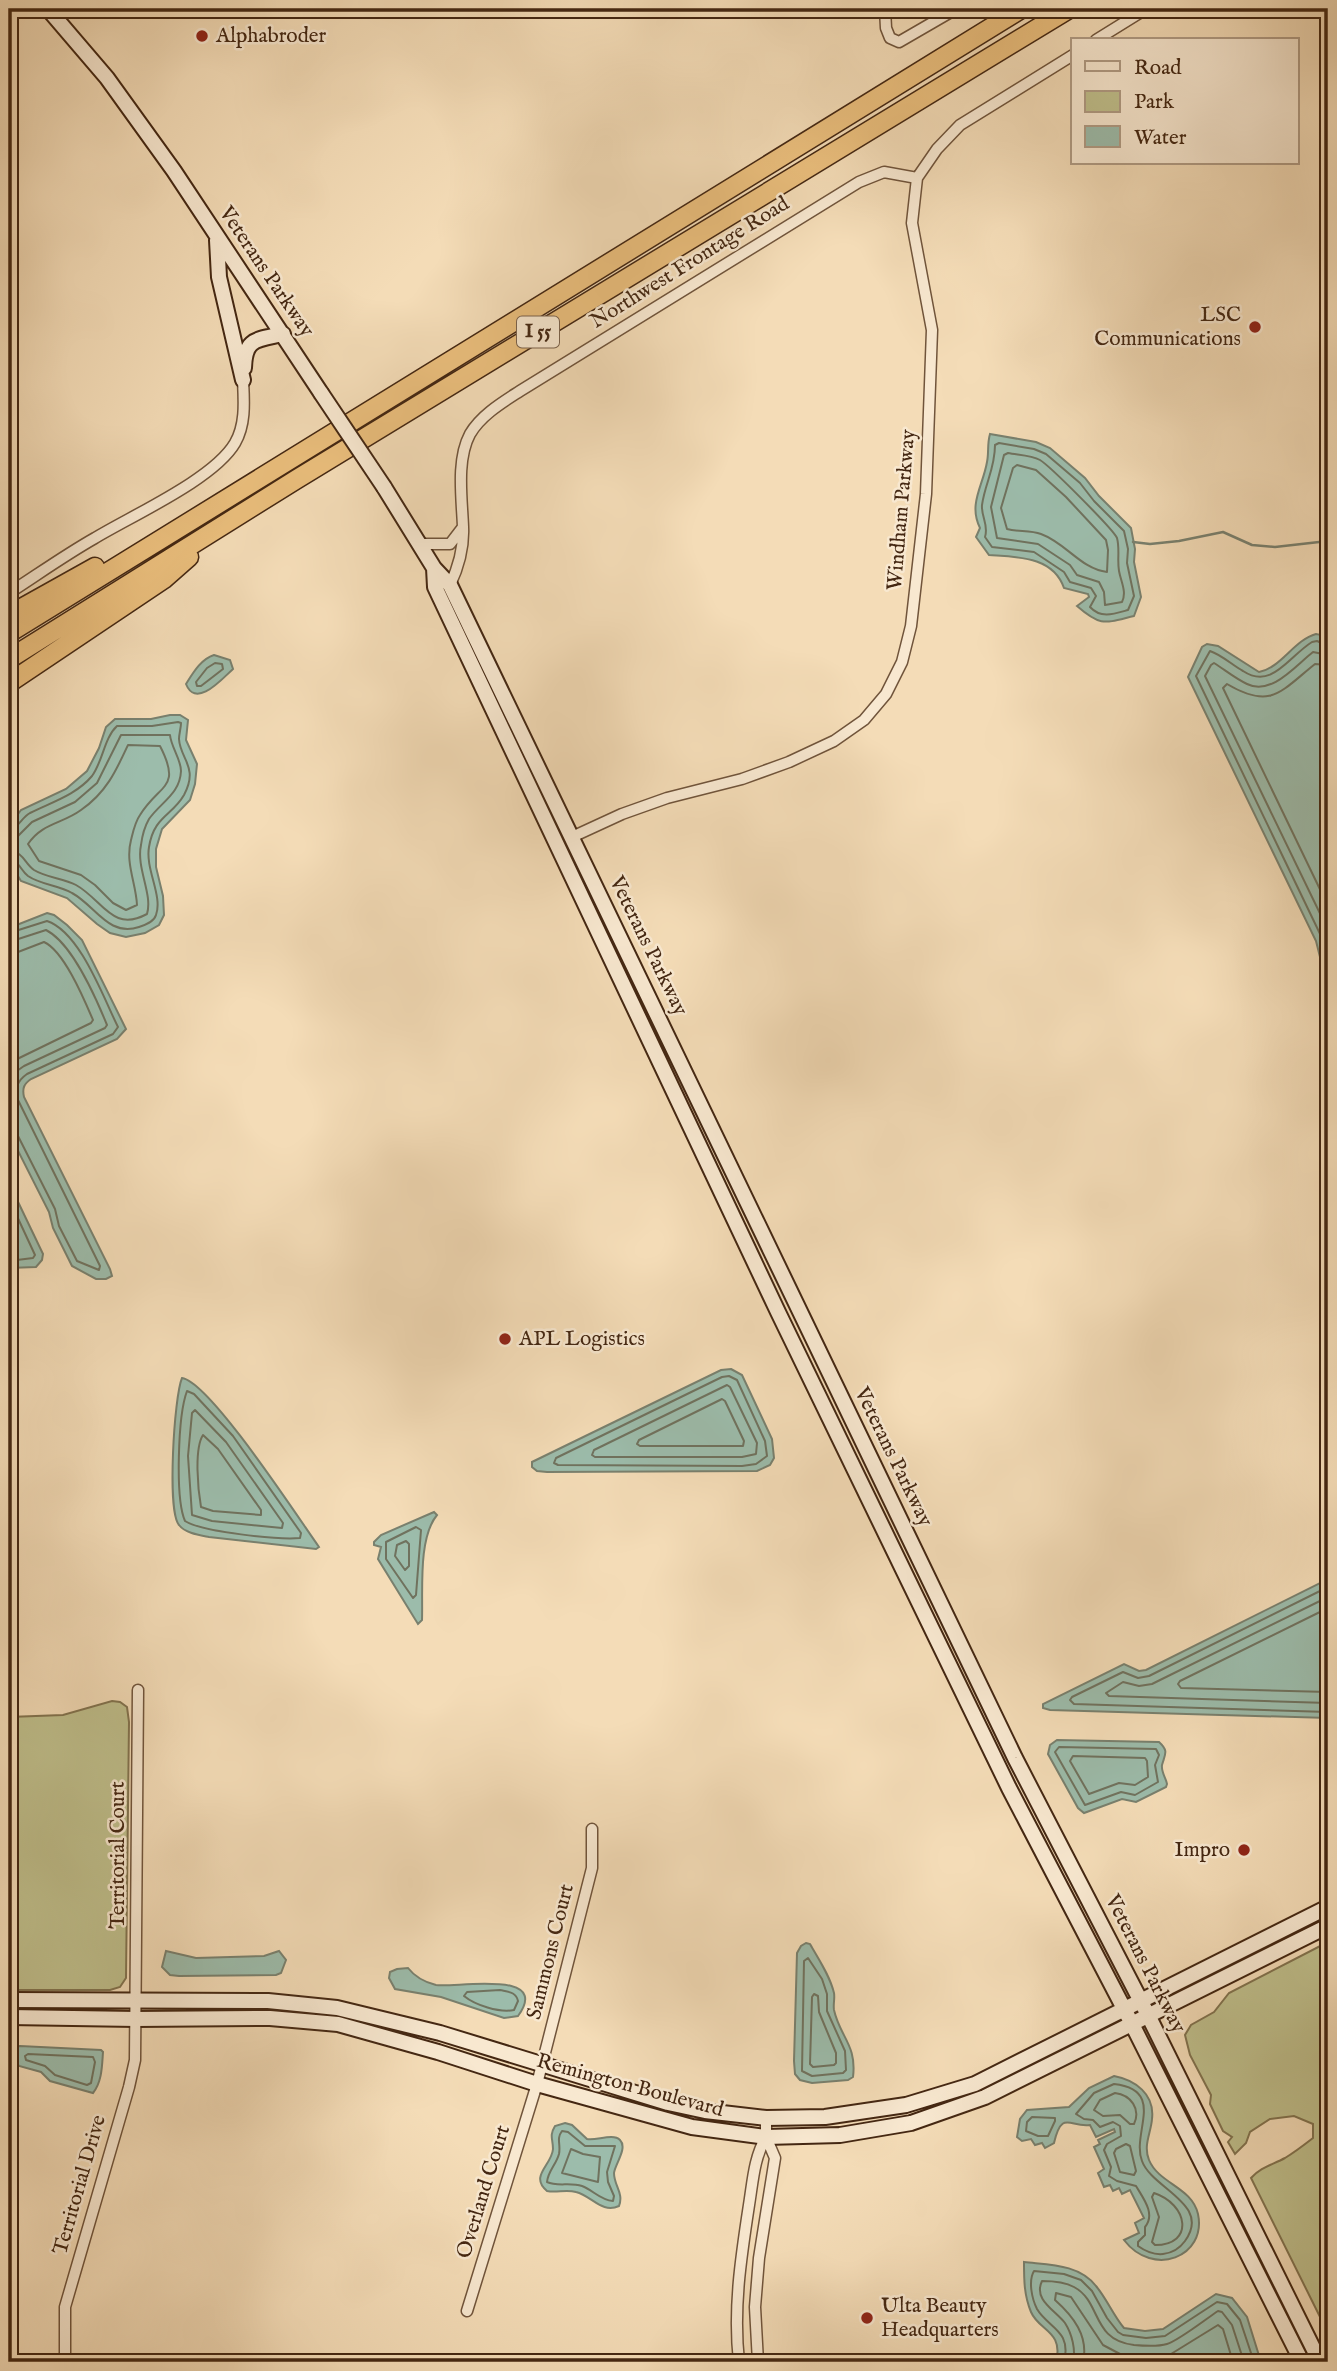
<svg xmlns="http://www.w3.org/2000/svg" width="1337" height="2371" font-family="'IM FELL English',serif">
	<rect width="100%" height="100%" fill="#f4dcb7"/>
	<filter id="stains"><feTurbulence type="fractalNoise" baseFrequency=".00286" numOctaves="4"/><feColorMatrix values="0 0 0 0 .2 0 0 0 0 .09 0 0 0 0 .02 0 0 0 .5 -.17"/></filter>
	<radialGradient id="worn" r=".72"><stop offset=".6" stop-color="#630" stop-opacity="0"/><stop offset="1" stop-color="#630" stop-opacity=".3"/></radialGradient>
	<path fill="#bfbf8c" stroke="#82734f" stroke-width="2" d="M112,1701L120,1702L127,1707L129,1722L126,1978L120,1987L110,1990H9V1717L63,1715Z
		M1328,1942V2333L1251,2178C1261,2167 1272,2165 1285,2158C1295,2152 1304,2145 1313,2138V2124L1294,2116L1270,2119L1250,2132L1246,2143L1235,2154L1228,2142L1232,2137L1223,2131L1210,2104L1211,2095L1190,2055L1185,2035L1191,2025L1214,2012L1229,1993Z"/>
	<path fill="#9cbcab" stroke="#79806e" stroke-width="2" d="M990,434L1036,442L1050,448L1085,478L1099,496L1131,528L1135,549L1134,562L1141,597L1134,616C1105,623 1101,627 1077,606L1089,597L1088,594L1064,588C1053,556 1017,557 989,555L976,537L980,528C968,504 983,486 987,462C989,453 987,444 990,434Z
		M1316,634C1326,635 1327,642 1328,650V963L1325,964L1321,961L1316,941L1188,677L1202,647L1207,644L1218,646L1259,672C1281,668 1294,640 1316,634Z
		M214,655L230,660L233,669C222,679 196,709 186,684C193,673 201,659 214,655Z
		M170,715H180L188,720L186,740L197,764L195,784L190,800L162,829L156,849V867L163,896L164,915L159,925L145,933L126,937L110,933L97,924L67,898L21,881L11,865L9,855L10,825L21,810L66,789L87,771L99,748L106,727L115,719H151Z
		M47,913L54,915L67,925L82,940L126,1029L117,1039L31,1079C24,1084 22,1088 24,1097L110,1269L112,1276L106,1279H96L72,1266L53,1228L49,1212L9,1133V928Z
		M9,1183L43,1254L42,1260L36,1267L9,1268Z
		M731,1369L742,1375L772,1439L774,1458L770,1465L757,1471L547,1472L537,1471L532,1467V1462L721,1370Z
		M182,1378C210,1382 299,1519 319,1547L316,1549L209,1537C199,1535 185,1533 179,1525C167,1511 174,1397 182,1378Z
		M434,1512L437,1515C418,1538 423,1591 422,1620L418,1624L378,1559L381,1547L374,1545V1542L381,1535Z
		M1328,1579V1718L1050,1710L1043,1708V1704L1124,1664L1139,1671L1146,1670Z
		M1057,1740L1159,1742C1169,1751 1165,1754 1162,1765C1161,1772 1166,1778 1167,1784L1166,1787L1136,1802L1122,1799L1084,1813L1078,1808L1048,1754L1050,1745Z
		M806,1943L810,1944C819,1960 830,1976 834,1993C835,1999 833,2004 834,2010C840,2037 857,2045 853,2077L848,2080L812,2083L800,2080L795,2074L794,2061L797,1953L801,1946Z
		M166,1951L196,1958L264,1956L279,1951L286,1960L281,1973L276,1975L179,1976L170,1975L162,1967Z
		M408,1968C415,1977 424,1982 436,1985C456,1988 552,1969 518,2016L504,2018L441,1997L395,1989L389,1978L390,1972L397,1969Z
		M20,2046L101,2050L103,2052C102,2066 102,2082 93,2093L50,2081L41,2072L19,2066L15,2060L9,2063V2047Z
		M1114,2076C1135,2080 1155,2094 1152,2119C1151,2133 1143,2145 1149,2160C1159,2184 1192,2187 1198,2214C1207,2257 1153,2278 1124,2240L1139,2233L1135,2223L1144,2218L1130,2190L1122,2194L1119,2188L1113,2191L1110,2185L1104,2187L1098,2173L1104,2169L1094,2147L1100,2144L1098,2140L1115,2132L1114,2129L1096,2137L1090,2125C1070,2128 1062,2109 1054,2143L1045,2148L1042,2143L1035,2145L1031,2139L1022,2141L1017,2137L1020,2119L1027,2110L1069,2107L1089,2088Z
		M565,2123L572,2125L587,2139C596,2141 613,2133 620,2140C628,2148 615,2164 614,2173C614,2186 624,2193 619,2206C602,2214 592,2196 576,2192C566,2189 557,2193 547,2191C529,2176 552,2165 553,2149C553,2139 549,2136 555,2126Z
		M1024,2262C1049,2265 1079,2264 1096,2286C1107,2299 1113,2315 1124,2328L1145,2331L1163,2329L1216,2294L1232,2298L1247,2317L1261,2362H1056C1064,2331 1039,2331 1031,2312C1024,2295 1024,2280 1024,2262Z"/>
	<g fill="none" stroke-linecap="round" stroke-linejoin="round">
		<path stroke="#70725e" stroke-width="2" d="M999,443L1034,449L1046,454L1080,483L1094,501L1124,531L1128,549L1127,563L1134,596L1128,610C1114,614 1101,619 1090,607L1096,596L1091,588L1070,582L1064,572L1034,552L992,547L985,537C989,525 981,517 982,505C985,483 995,469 995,445Z
			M1008,453C1018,455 1031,455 1040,460C1050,466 1113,529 1117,538C1120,549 1117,560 1119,571C1121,582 1127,592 1122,602L1105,605L1104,592L1099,582L1077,575L1070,565L1038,544L997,538L991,507L1004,455Z
			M1017,465L1036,470L1066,497L1106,540L1108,550L1107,572C1081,569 1066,543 1041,534C1030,530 1018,532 1007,529L1001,508L1013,468Z
			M1328,646L1317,641L1312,642C1288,657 1272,690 1243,671C1232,665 1222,655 1210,651L1196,676L1322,938L1328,956
			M1328,655L1313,652C1296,665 1272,696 1247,684C1236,679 1225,670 1214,663L1211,665L1205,676L1328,930
			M215,663L222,664L223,669L201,686H197L196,682L207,668Z
			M1328,665L1315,664C1280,692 1271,710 1227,684L1223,688L1328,906
			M128,745L160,746C182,789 160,783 140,815C135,822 133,832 131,840C125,863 136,883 137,905L126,910L113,903L95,885L81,875L39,861L28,844C42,823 62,824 81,810C106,793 116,771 128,745Z
			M9,829C19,828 21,818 30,813C52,802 76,795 92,776C103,761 104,738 117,726H152L178,722L181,723C181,728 179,734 179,739C180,759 199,767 184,795C172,816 154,816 149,847C145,869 163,896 156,915C154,922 145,925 139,927C108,937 96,906 72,893C59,885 41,885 28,876C20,870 20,861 9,860
			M9,838L18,836L32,822L75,802L97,783L121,735H170C171,747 181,759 181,771C180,794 161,802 149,819C145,826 142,837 141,845C136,868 153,894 147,914C112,933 103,900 76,885C63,878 47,878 34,870C24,863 24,852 9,851
			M9,933L47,921C80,932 103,997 118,1027L113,1034L27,1074C17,1081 15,1088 18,1100L100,1266L99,1270L77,1261L59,1226L55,1209L18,1136L14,1132H9
			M9,942L46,930C72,943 96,998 107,1025L105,1028L24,1066L14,1073L9,1082
			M9,953L18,952L44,942C64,951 84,999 93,1020L91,1023L9,1063
			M9,1199L35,1255L33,1258L9,1261
			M729,1376L737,1380L765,1441L767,1456L756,1464L742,1466L558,1465L554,1463L556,1458L722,1377Z
			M727,1385L730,1387L757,1443L756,1454L742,1457H595L592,1455L594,1450Z
			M187,1391L194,1394L233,1436L301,1533L300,1538C279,1540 202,1532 185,1521C175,1498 178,1415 187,1391Z
			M722,1399L725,1401L744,1441L743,1446H640L637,1444L639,1440Z
			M195,1410L226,1442L283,1523L282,1528L212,1521L192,1515L188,1456L192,1413Z
			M203,1435L218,1449L261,1510V1515L213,1511L201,1507C198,1490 194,1449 203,1435Z
			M416,1527L421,1530L416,1595L413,1598L386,1559V1542Z
			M406,1541L409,1544V1566L405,1570L395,1556L397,1545Z
			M1328,1587L1149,1676L1138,1678L1123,1672L1072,1697L1070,1700L1074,1704L1328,1712
			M1328,1597L1152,1684L1139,1686L1123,1682L1106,1693L1109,1696L1328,1703
			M1328,1608L1180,1681L1178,1684L1181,1688L1328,1692
			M1059,1747L1156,1749L1159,1755L1155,1765L1158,1782L1135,1795L1121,1792L1085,1805L1055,1752Z
			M1073,1756L1145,1758L1147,1761L1148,1777L1135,1785L1119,1783L1089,1794L1070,1761Z
			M808,1958L822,1979L827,1994V2011L845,2051L846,2070L843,2073L812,2076L802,2071L804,1961Z
			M500,1990C509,1992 516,1992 518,2001L514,2010C499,2013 475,2005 464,1996L467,1992Z
			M814,1994L818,1996L819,2012L836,2053V2063L834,2065L813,2067L810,2064L812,1997Z
			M28,2054L93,2057L95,2062L91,2083L87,2085L55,2075L45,2066L26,2060L25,2056Z
			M1114,2084C1167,2090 1131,2133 1142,2161C1152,2189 1212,2204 1185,2241C1180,2248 1172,2253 1163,2254C1153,2255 1145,2251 1138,2246V2242L1145,2235V2227C1156,2214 1143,2198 1136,2186L1117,2181L1109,2176L1111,2167L1104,2150L1107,2144L1121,2136L1120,2126L1113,2122L1100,2127L1093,2120L1084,2119L1076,2114L1094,2093Z
			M1115,2093C1131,2095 1141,2109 1134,2124H1130L1120,2115L1103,2116L1094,2110L1100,2100Z
			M1032,2117L1055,2118V2121L1048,2136H1038L1026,2131L1027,2122Z
			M562,2131L568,2132L585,2146H615L607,2172L608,2182L614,2196L613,2201C600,2200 593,2190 582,2186C570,2182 557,2187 547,2182C548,2171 556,2165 559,2154C561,2144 556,2139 562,2131Z
			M1126,2144L1130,2146L1136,2171L1134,2175L1120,2172L1114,2153L1116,2149Z
			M571,2149L583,2154L600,2157L598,2182L562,2173Z
			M1154,2193C1188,2204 1195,2245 1155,2245L1152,2242L1159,2217L1152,2197Z
			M1064,2362C1072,2330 1048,2328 1037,2309C1032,2299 1028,2281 1034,2271L1064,2274L1081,2280L1092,2291L1107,2318L1118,2332L1123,2335L1146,2338L1165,2336L1217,2302L1227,2304L1240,2320L1254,2362
			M1073,2362C1076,2350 1072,2334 1065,2323C1055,2310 1033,2300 1042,2281C1052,2281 1065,2282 1074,2287C1102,2302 1091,2340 1134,2345C1145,2346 1157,2347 1167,2344C1178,2341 1206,2319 1218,2311L1222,2312L1232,2325L1244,2362
			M1083,2362C1089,2336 1073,2316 1055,2300L1056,2293L1071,2297L1103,2345L1120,2354L1146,2357L1171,2354L1218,2325L1223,2329L1233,2362"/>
		<path stroke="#79806e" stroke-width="2.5" d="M1133,542L1150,544L1179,541L1223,532L1252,545L1275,547L1328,541"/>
		<g stroke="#70543b" stroke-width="13">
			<path id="street" d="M885,9L886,28L890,38L899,42L956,9
				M1096,40L1146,9
				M463,527C462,499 456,460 470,434C481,415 503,402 520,391L859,182L884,172L917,178
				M419,544H450L463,527C464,548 459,566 450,585
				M9,593C37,575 65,555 95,538C133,515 214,479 235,443C246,424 244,401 243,380
				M572,837L622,814L667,798L742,779L789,762L834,741L864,720L886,694L902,662L911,626L926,494L932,330L912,223L917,178L937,149L960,125L1073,55
				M467,2311L537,2084L592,1868V1829
				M65,2362V2307L129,2087L135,2060L138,1690
				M739,2362C733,2309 741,2257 749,2205C753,2180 754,2158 766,2137
				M758,2362L755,2307L759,2258L775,2158L766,2137V2118"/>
		</g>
		<g stroke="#442712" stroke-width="18">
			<path id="secondary" d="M48,9L107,78L174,171L321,393
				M217,240L219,277L243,380
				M244,368C245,338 256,340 283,334
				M384,487L434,568L450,585L1015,1758L1148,2015L1320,2362
				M434,568L435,587L778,1312L1009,1788L1132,2024L1302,2362
				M9,2000L268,2001L337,2008L440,2033L668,2103L705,2111L766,2118L825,2117L906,2105L975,2084L1328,1907
				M9,2017L136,2019L270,2018L338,2024L438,2052L537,2084L692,2127L766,2137L840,2135L911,2123L985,2097L1328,1926"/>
		</g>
		<g stroke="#442712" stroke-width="21">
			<path id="highway" d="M9,615L95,567
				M9,633L1021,9
				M9,659L297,479L1069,9
				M9,683L164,579L189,557"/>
		</g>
		<use href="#street" stroke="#f8e8d0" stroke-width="10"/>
		<use href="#secondary" stroke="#f8e8d0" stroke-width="14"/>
		<use href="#highway" stroke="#eabe7c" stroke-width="18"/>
		<g stroke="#442712" stroke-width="18" stroke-linecap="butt">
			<path id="secondary-bridge" d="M321,393L384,487"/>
		</g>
		<use href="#secondary-bridge" stroke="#f8e8d0" stroke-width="14"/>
	</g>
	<g fill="#8f2418" stroke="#f8e8d0" stroke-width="2.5">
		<circle cx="202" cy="36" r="7"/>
		<circle cx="1255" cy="327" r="7"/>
		<circle cx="505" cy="1339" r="7"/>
		<circle cx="1244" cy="1850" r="7"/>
		<circle cx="867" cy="2318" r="7"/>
	</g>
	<g text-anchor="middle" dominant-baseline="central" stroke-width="5" stroke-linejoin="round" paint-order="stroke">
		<rect fill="#f8e8d0" stroke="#7a614b" stroke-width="2" x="517" y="316.5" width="42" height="31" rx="5"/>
		<g font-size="19" font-weight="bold" fill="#442712">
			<text x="538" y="332">I 55</text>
		</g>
		<g font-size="21" fill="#442712" stroke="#f8e8d0" text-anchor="start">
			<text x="216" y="36">Alphabroder</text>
			<text x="1241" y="315" text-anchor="end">LSC<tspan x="1241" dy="24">Communications</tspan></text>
			<text x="519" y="1339">APL Logistics</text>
			<text x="1230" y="1850" text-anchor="end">Impro</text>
			<text x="881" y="2306">Ulta Beauty<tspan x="881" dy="24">Headquarters</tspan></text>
		</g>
		<g font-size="21" fill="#442712" stroke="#f8e8d0">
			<text transform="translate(690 263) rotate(-32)">Northwest Frontage Road</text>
			<text transform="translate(266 272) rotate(56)">Veterans Parkway</text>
			<text transform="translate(902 510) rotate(-85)">Windham Parkway</text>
			<text transform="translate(648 946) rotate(64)">Veterans Parkway</text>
			<text transform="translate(893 1457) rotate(64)">Veterans Parkway</text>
			<text transform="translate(118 1855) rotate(-90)">Territorial Court</text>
			<text transform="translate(551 1952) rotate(-76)">Sammons Court</text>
			<text transform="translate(1145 1964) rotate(63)">Veterans Parkway</text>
			<text transform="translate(630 2086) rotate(15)">Remington Boulevard</text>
			<text transform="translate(80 2185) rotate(-74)">Territorial Drive</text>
			<text transform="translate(484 2192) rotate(-73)">Overland Court</text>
		</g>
	</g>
	<rect width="1337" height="2371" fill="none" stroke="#f4dcb7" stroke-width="35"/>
	<rect x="10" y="10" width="1316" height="2350" fill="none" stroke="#442712" stroke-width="3.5"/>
	<rect x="18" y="18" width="1302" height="2336" fill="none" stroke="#442712" stroke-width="2"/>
	<rect x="1071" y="38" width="228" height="126" fill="#f8e8d0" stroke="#b09b84" stroke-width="2"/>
	<rect x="1085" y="61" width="35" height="10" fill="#f8e8d0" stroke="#b09b84" stroke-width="2"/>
	<text x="1134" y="74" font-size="21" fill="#442712">Road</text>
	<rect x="1085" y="91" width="35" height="21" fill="#bfbf8c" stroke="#b09b84" stroke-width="2"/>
	<text x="1134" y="108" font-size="21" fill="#442712">Park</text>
	<rect x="1085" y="126" width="35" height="21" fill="#9cbcab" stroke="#b09b84" stroke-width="2"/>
	<text x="1134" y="144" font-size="21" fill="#442712">Water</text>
	<rect width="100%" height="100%" filter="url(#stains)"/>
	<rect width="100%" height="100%" fill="url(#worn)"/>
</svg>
